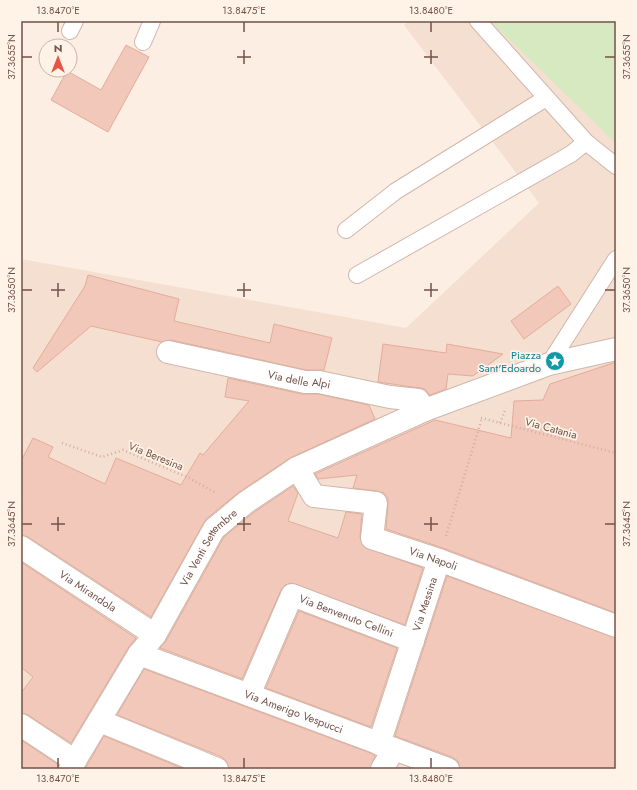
<svg xmlns="http://www.w3.org/2000/svg" width="637" height="790" font-family="Jost,sans-serif">
	<rect width="100%" height="100%" fill="#fceee2"/>
	<path fill="#f4dfd0" d="M409,21H616V769H21V259L406,328L539,203L404,25Z"/>
	<path fill="#d7e9c0" d="M490,21H616V143Z"/>
	<path fill="#f1c8b9" stroke="#e4ac9a" d="M126,45L149,57L108,132L51,100L67,71L101,90Z
		M88,275L179,299L174,321L270,343L274,324L332,338L324,370H306L171,340L162,342L91,326L37,372L33,368L85,286Z
		M558,286L571,304L524,339L511,321Z
		M383,344L446,353L447,344L503,354L473,376L448,374L446,389L430,395L425,389L420,388L378,382Z
		M616,362V613L443,548L386,529L388,504V498L384,493L377,491L353,488L357,475L318,479L315,474L435,420L511,438L514,401L543,400L550,384Z
		M228,378L302,394H318L369,405L375,419L290,458L238,493L206,519L151,617L28,537L21,535V461L33,438L53,447L48,457L105,484L116,458L181,485L200,453L203,455L249,401L225,397Z
		M293,486L298,493L288,521L338,538L346,512L362,514L360,537L364,547L423,568L405,625L291,583L285,585L281,590L242,679L160,648L166,641L224,537L253,513Z
		M21,562L136,638L128,648L71,743L28,715L21,713V693L33,677L21,667Z
		M447,576L616,638V769H460L458,761L452,757L395,736Z
		M299,611L397,648L371,727L266,688Z
		M144,669L373,754L375,756L370,769H229L227,762L222,757L117,715Z
		M104,736L184,769H85Z
		M21,740L59,765L58,769H21Z"/>
	<g fill="none" stroke-linecap="round" stroke-linejoin="round">
		<g stroke="#cfb6ac" stroke-width="18">
			<path id="service" d="M478,21L586,142L616,166
				M70,31L75,21
				M143,42L152,21
				M346,230L396,191L546,98
				M357,275L571,154L586,142
				M549,364L616,259"/>
		</g>
		<g stroke="#cfb6ac" stroke-width="24">
			<g id="minor">
				<path id="s1" d="M168,352L305,382H319L390,397L418,400L425,410"/>
				<path id="s2" d="M297,468L314,496L376,503L372,538L439,560L616,626"/>
				<path id="s3" d="M21,547L155,635"/>
				<path id="s4" d="M139,654L448,769"/>
				<path id="s5" d="M249,695L292,595L413,641"/>
				<path d="M100,721L217,769"/>
				<path d="M21,725L75,761"/>
				<path id="s6" d="M379,744L439,560"/>
				<path id="s7" d="M70,769L139,654L155,635L214,529L245,503L297,468L425,410L549,364L616,349"/>
				<path d="M382,769L394,749"/>
			</g>
		</g>
		<path stroke="#d6ab9d" stroke-width="2.5" stroke-dasharray="1 3" stroke-linecap="butt" d="M481,418L616,453
			M500,423L506,408
			M62,443L102,457L123,450L189,478L216,493
			M446,536L482,418"/>
		<use href="#service" stroke="#fff" stroke-width="16"/>
		<use href="#minor" stroke="#fff" stroke-width="22"/>
	</g>
	<path fill="none" stroke="#735248" stroke-width="1.5" d="M58,22V32M244,22V32M431,22V32M244,50V64M431,50V64M22,57H32M237,57H251M424,57H438M605,57H615M58,283V297M244,283V297M431,283V297M22,290H32M51,290H65M237,290H251M424,290H438M605,290H615M58,517V531M244,517V531M431,517V531M22,524H32M51,524H65M237,524H251M424,524H438M605,524H615M58,758V768M244,758V768M431,758V768"/>
	<defs>
		<g id="sight-disc" transform="scale(1)"><circle r="9.5" fill="#0f9aa8" stroke="#fff3e8"/><path d="M0-6L1.8-2.2L6-1.7L2.9 1.2L3.7 5.4L0 3.3L-3.7 5.4L-2.9 1.2L-6-1.7L-1.8-2.2Z" fill="#fff"/></g>
	</defs>
	<g fill-rule="evenodd">
		<use href="#sight-disc" x="555" y="361"/>
	</g>
	<g text-anchor="middle" dominant-baseline="central" stroke-width="3.5" stroke-linejoin="round" paint-order="stroke">
		<g font-size="11" fill="#0d838f" stroke="#fff3e8" text-anchor="end">
			<text x="541" y="355">Piazza<tspan x="541" dy="13">Sant'Edoardo</tspan></text>
		</g>
		<g font-size="11" fill="#735248" stroke="#fff3e8">
			<text stroke="none"><textPath href="#s1" startOffset="134">Via delle Alpi</textPath></text>
			<text transform="translate(551 428) rotate(15)">Via Catania</text>
			<text transform="translate(156 456) rotate(22)">Via Beresina</text>
			<text stroke="none"><textPath href="#s7" startOffset="262">Via Venti Settembre</textPath></text>
			<text stroke="none"><textPath href="#s2" startOffset="195">Via Napoli</textPath></text>
			<text stroke="none"><textPath href="#s3" startOffset="80">Via Mirandola</textPath></text>
			<text stroke="none"><textPath href="#s6" startOffset="147">Via Messina</textPath></text>
			<text stroke="none"><textPath href="#s5" startOffset="167">Via Benvenuto Cellini</textPath></text>
			<text stroke="none"><textPath href="#s4" startOffset="165">Via Amerigo Vespucci</textPath></text>
		</g>
	</g>
	<rect width="637" height="790" fill="none" stroke="#fff3e8" stroke-width="44"/>
	<g transform="translate(58 58)"><circle r="19" fill="#fff3e8" stroke="#c7b3a8"/>
	<path d="M0-3L7 15L0 10L-7 15Z" fill="#e65446"/>
	<text y="-6" font-size="11" font-weight="bold" text-anchor="middle" fill="#735248">N</text>
	</g>
	<rect x="22" y="22" width="593" height="746" fill="none" stroke="#735248" stroke-width="1.5"/>
	<g font-size="10" text-anchor="middle" fill="#735248">
		<text x="58" y="14">13.8470°E</text>
		<text x="244" y="14">13.8475°E</text>
		<text x="431" y="14">13.8480°E</text>
		<text transform="translate(11 57) rotate(-90)" y="4">37.3655°N</text>
		<text transform="translate(626 57) rotate(-90)" y="4">37.3655°N</text>
		<text transform="translate(11 290) rotate(-90)" y="4">37.3650°N</text>
		<text transform="translate(626 290) rotate(-90)" y="4">37.3650°N</text>
		<text transform="translate(11 524) rotate(-90)" y="4">37.3645°N</text>
		<text transform="translate(626 524) rotate(-90)" y="4">37.3645°N</text>
		<text x="58" y="782">13.8470°E</text>
		<text x="244" y="782">13.8475°E</text>
		<text x="431" y="782">13.8480°E</text>
	</g>
</svg>
